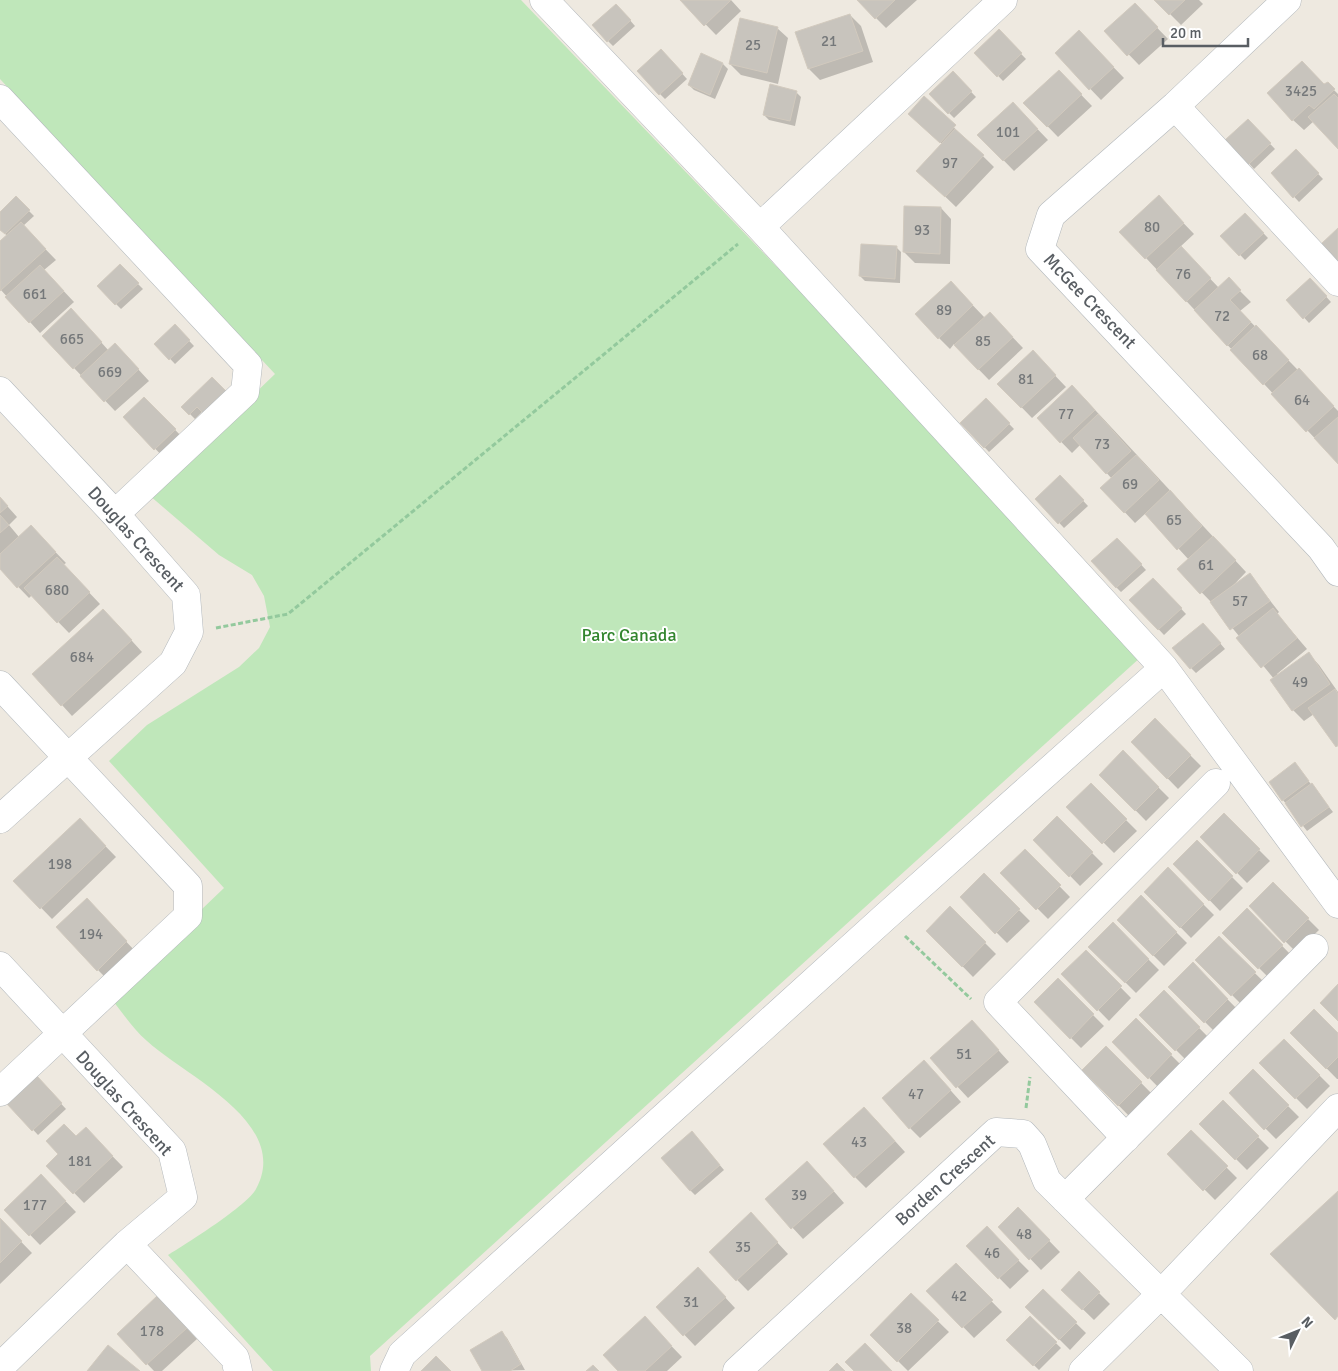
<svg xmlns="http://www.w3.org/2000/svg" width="1338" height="1371" font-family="Signika,sans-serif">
	<rect width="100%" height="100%" fill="#eee9e0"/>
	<path fill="#bfe7ba" d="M0,0H521L1025,526L1142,656L370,1356L371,1371H273L168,1255C186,1244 248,1205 256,1189C292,1123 185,1076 147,1041C133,1029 122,1012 110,997L224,888L109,761L147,725L239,667L259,648L270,627L264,596L252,575L219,555L149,495L275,374L0,79Z"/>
	<path fill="#0003" d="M682,0H731L741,11L716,35Z
		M858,0H917L886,28Z
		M1156,0H1199L1203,4L1181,25Z
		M1135,5L1168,39L1139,65L1106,31Z
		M621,10L635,26L613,46L608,41Z
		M850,15L861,26L873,62L820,80L809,69L797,33Z
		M777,28L788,38L778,84L741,75L730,64Z
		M999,31L1026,59L1003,81L976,53Z
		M1090,43L1124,78L1101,100L1056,53Z
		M666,56L687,79L665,99L660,94Z
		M723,64L728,69L715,99L694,90L689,85Z
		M1059,72L1092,106L1058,137L1025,103Z
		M953,73L976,97L954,118L930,94Z
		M1327,83L1338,94V148L1314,121L1304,130L1293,120Z
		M796,92L801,97L795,126L769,120L764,115Z
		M924,98L994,167L956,207L929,181L942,144L914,119Z
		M1023,114L1048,140L1014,171L979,135Z
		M1248,121L1275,149L1254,169L1227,140Z
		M1296,151L1323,179L1299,202L1272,173Z
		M16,198L34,216L23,226L56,260L44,270L74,302L40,333L0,289V242L7,236L0,228V213Z
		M941,208L951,219L950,264L915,263L904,252Z
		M1169,208L1194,234L1180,247L1219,288L1239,290L1251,302L1240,311L1338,411V463L1146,258Z
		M1245,214L1268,238L1245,260L1222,236Z
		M896,247L901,252L900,283L865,281L860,276Z
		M120,266L143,289L121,309L99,287Z
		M1310,279L1331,302L1309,323L1288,300Z
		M961,293L985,318L1000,324L1023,348L989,380L954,344L950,349L939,338Z
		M82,321L109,351L126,356L149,381L115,411L74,368Z
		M175,326L194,346L175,364L156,344Z
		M1043,363L1066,387L1032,418L999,384Z
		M212,379L203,411L195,419L183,407Z
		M1083,397L1246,572L1227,592L1250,575L1279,612L1277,614L1307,649L1277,674L1278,676L1309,654L1319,665L1338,692V747L1314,714L1304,721L1293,710L1272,680L1274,679L1212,603L1179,569L1189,560L1146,513L1135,523L1102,488L1112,479L1081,444L1072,453L1039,419Z
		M144,398L186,441L166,460L125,417Z
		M986,400L1014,429L989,452L962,423Z
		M1060,476L1088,506L1064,528L1037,499Z
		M0,498L17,517L9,525L19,537H41L66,563L63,565L100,604L69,633L32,595L29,598L0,568Z
		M1122,544L1146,570L1121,592L1116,587Z
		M1153,579L1186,614L1164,635L1131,600Z
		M114,621L142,652L72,716L62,705Z
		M1208,629L1225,649L1196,673L1191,668Z
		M1155,720L1201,766L1178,789L1132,742Z
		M1123,752L1169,798L1146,821L1101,775Z
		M1295,764L1333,812L1307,831L1283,800Z
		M1091,785L1137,831L1114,853L1068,807Z
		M1224,815L1270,861L1247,883L1202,837Z
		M1057,818L1103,864L1080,886L1035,840Z
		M80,820L116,857L52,919L15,881Z
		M1197,842L1243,888L1220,911L1175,864Z
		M1025,851L1070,897L1048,919L1002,873Z
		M1168,869L1214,915L1191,938L1146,892Z
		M984,875L1030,921L1007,943L961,897Z
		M1273,884L1319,930L1296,952L1250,906Z
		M1141,897L1187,943L1164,966L1118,920Z
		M950,908L996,954L973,977L928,931Z
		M1247,910L1292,956L1270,979L1224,933Z
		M97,911L137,953L108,980L98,970Z
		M1113,924L1159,970L1136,993L1090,947Z
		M1219,938L1265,983L1243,1006L1197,960Z
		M1086,952L1131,998L1109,1021L1063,974Z
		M1193,964L1238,1010L1216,1033L1170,987Z
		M1058,980L1104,1026L1081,1048L1035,1002Z
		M1164,992L1209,1038L1187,1061L1141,1015Z
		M1136,1020L1182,1066L1160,1089L1114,1042Z
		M972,1021L1009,1062L968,1098L931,1058Z
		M1292,1033L1338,1034V1079H1337Z
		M1284,1040L1330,1086L1307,1109L1261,1063Z
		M1106,1047L1152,1094L1129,1116L1084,1070Z
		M1253,1071L1299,1117L1276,1139L1230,1093Z
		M935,1073L961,1102L920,1138L910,1128Z
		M37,1078L66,1109L38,1135L9,1104Z
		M1223,1102L1269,1148L1247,1170L1201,1124Z
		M875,1119L905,1152L866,1188L855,1177Z
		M86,1129L123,1167L84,1203L48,1166Z
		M1191,1132L1237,1178L1215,1200L1169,1154Z
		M697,1138L724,1170L695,1195L690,1190Z
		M818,1173L844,1203L803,1239L766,1199Z
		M52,1187L76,1212L40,1245L6,1210Z
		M0,1220L32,1253L0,1284Z
		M1029,1220L1060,1252L1041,1270L1000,1227Z
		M761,1225L788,1254L748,1291L710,1252Z
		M997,1239L1029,1271L1010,1289L968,1246Z
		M956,1265L1002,1312L974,1338L928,1291Z
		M1079,1273L1110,1304L1094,1320L1063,1290Z
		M709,1280L735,1308L695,1346L658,1307Z
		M1043,1291L1086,1333L1070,1350L1027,1307Z
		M911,1295L949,1332L908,1371L872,1335Z
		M168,1308L197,1339L162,1371H154L119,1334Z
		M1030,1318L1061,1348L1039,1370L1008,1340Z
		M655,1329L682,1357L667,1371H620Z
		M502,1333L507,1338L525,1370L483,1371Z"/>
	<path fill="#c8c4bd" stroke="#d2cabe" d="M680,0H731L704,26Z
		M857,0H895L875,19Z
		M1154,0H1185L1169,15Z
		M1135,3L1158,27L1127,56L1104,31Z
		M616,4L631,20L607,42L592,25Z
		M850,14L863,51L808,69L795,32Z
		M740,18L778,27L767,73L729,64Z
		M999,29L1022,53L997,77L974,53Z
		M1079,30L1114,67L1089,90L1055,53Z
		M661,49L683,73L659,95L637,71Z
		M701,53L723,63L710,95L688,85Z
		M1302,61L1324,84L1328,82L1335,89L1314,109L1309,105L1292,121L1267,93Z
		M1059,70L1082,94L1047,127L1023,103Z
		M953,71L972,91L948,114L929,94Z
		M770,84L797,91L790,121L763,115Z
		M1334,94L1338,98V149L1308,117Z
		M924,96L956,125L940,143L908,114Z
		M1013,102L1038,129L1003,161L977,135Z
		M1248,119L1271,143L1248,165L1225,140Z
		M955,129L984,155L945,197L916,171Z
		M1296,149L1319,173L1293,198L1271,173Z
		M1159,195L1184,223L1145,259L1119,232Z
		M16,196L30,210L5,234L0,230V212Z
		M904,206L941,207L940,254L903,252Z
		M1245,213L1264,233L1239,256L1220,236Z
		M21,222L46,249L0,291V241Z
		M1338,228V263L1321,244Z
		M861,244L897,246L895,279L859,276Z
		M1181,246L1211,278L1186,302L1156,270Z
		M120,264L139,283L115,305L97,286Z
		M40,265L64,291L29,323L5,297Z
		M1229,277L1241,290L1230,300L1251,322L1227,346L1194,310Z
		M1310,278L1327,296L1303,319L1286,300Z
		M951,281L973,305L938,339L915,314Z
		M71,308L102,342L73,369L42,336Z
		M990,312L1013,337L978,370L954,345Z
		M175,324L190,340L169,360L154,344Z
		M1256,325L1289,360L1263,385L1230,350Z
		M115,343L139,369L104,402L80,376Z
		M1033,350L1056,375L1021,408L997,384Z
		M1299,368L1334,406L1306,432L1271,394Z
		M212,377L227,392L204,414L197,407L189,415L181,407Z
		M1072,385L1095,410L1060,443L1037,418Z
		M144,397L176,429L154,450L123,417Z
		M986,398L1010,423L984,448L960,423Z
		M1098,414L1131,451L1106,474L1073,438Z
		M1338,417V464L1314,438Z
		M1136,455L1159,480L1124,513L1100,488Z
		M1060,475L1084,500L1058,524L1035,499Z
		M1170,490L1202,526L1177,550L1145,514Z
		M0,497L8,506L0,513Z
		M0,515L9,525L0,533Z
		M31,525L56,552L17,588L0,569V554Z
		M1213,536L1236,560L1200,594L1177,569Z
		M1117,538L1142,564L1116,588L1091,561Z
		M57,557L90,592L57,623L24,588Z
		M1250,573L1270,601L1230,630L1210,602Z
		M1153,578L1182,608L1158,630L1129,600Z
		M1273,608L1297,638L1261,668L1236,638Z
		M103,609L132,640L61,706L32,674Z
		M1203,623L1221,643L1190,669L1172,648Z
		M1309,652L1330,684L1292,711L1270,680Z
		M1335,689L1338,694V745L1336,747L1308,708Z
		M1155,718L1191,755L1167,779L1131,742Z
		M1123,750L1159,787L1135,811L1099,775Z
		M1295,762L1309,781L1282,801L1269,782Z
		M1091,783L1127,819L1102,844L1066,807Z
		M1312,783L1329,807L1301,827L1285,803Z
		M1224,813L1260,849L1236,874L1200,837Z
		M1057,816L1093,852L1069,877L1033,840Z
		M80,818L106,846L40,909L13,881Z
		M1197,840L1233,876L1209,901L1173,864Z
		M1025,849L1061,885L1036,910L1000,873Z
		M1168,867L1204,904L1180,928L1144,892Z
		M984,873L1020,909L995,934L960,897Z
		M1273,882L1309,918L1284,943L1249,906Z
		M1141,895L1177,932L1153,956L1117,920Z
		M87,898L127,941L97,971L56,927Z
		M950,906L986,942L962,967L926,931Z
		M1247,908L1283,945L1258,969L1222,933Z
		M1113,922L1149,959L1125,983L1088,947Z
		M1219,936L1256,972L1231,996L1195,960Z
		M1086,950L1122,986L1097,1011L1061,974Z
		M1193,962L1228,999L1204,1023L1168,987Z
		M1058,978L1094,1014L1070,1039L1034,1002Z
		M1338,984V1021L1320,1003Z
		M1164,990L1200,1027L1175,1051L1139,1015Z
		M1314,1009L1338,1033V1057L1326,1069L1290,1033Z
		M1136,1018L1172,1054L1148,1079L1112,1042Z
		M972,1020L999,1050L956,1088L930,1058Z
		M1284,1039L1320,1075L1295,1099L1259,1063Z
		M1106,1046L1142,1082L1118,1106L1082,1070Z
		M924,1060L951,1090L909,1129L882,1098Z
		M1253,1069L1289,1105L1264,1130L1229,1093Z
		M37,1076L62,1103L32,1131L7,1104Z
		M1223,1100L1259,1136L1235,1160L1199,1124Z
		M864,1107L895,1141L854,1178L823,1144Z
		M64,1124L76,1136L86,1127L113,1156L73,1194L46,1166L58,1154L46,1141Z
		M1191,1130L1228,1166L1203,1191L1167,1154Z
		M692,1131L720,1165L690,1191L661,1158Z
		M807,1161L834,1191L791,1229L765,1199Z
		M41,1174L66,1201L29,1236L4,1210Z
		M1338,1191V1316L1335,1320L1270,1254Z
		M1018,1207L1050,1240L1029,1260L998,1227Z
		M751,1212L778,1242L736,1281L709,1252Z
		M0,1218L22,1241L0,1263Z
		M987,1226L1019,1260L998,1279L966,1246Z
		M956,1263L993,1300L962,1328L926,1291Z
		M698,1267L726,1297L683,1336L656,1307Z
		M1079,1271L1100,1292L1082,1310L1061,1290Z
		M1043,1289L1077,1322L1059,1340L1025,1307Z
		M911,1293L939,1320L897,1362L870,1335Z
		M157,1296L187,1328L146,1365L117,1334Z
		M645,1316L672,1346L645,1371H618L603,1355Z
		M1030,1316L1057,1342L1033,1366L1006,1340Z
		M502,1331L521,1364L510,1371H482L470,1350Z
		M865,1343L892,1371H854L845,1362Z
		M108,1345L140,1371H87Z
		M436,1356L451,1371H421Z
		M837,1363L845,1371H829Z
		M593,1365L599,1371H586Z"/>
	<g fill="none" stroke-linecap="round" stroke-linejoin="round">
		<g stroke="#b3b8bc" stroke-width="29">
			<path id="minor" d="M544,0L760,227L1164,668L1338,904
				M1287,0L1175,106L1051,215L1040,249L1321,548L1338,572
				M0,99L248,365L245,392L115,514
				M1175,106L1338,282
				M760,227L1003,0
				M0,391L115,514L186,595L189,632L173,663L0,819
				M0,685L188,886V916L0,1092
				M0,966L172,1151L183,1197L127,1244L0,1367
				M1126,1138L998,1002L1216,783
				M1065,1199L1314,948
				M127,1244L235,1358L238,1371
				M394,1371L402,1354L885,917L1164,668
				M737,1371L996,1132L1023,1134L1032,1144L1047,1181L1239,1371
				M1083,1371L1161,1294L1338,1108"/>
		</g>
		<path stroke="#93c99d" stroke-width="3" stroke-dasharray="5 2.5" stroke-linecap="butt" d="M216,628L288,614L738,244
			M905,936L971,999
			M1026,1108L1030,1077"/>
		<use href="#minor" stroke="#fff" stroke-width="28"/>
	</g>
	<g text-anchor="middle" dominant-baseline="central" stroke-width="4" stroke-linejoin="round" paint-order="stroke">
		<g font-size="15" fill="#75787a">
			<text x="829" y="41">21</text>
			<text x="753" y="45">25</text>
			<text x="1301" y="91">3425</text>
			<text x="1008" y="132">101</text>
			<text x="950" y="163">97</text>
			<text x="1152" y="227">80</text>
			<text x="922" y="230">93</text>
			<text x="1183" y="274">76</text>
			<text x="35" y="294">661</text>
			<text x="944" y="310">89</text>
			<text x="1222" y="316">72</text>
			<text x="72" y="339">665</text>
			<text x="983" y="341">85</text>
			<text x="1260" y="355">68</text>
			<text x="110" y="372">669</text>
			<text x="1026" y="379">81</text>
			<text x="1302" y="400">64</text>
			<text x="1066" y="414">77</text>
			<text x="1102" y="444">73</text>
			<text x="1130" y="484">69</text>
			<text x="1174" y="520">65</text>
			<text x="1206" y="565">61</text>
			<text x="57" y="590">680</text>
			<text x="1240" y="601">57</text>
			<text x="82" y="657">684</text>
			<text x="1300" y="682">49</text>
			<text x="60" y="864">198</text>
			<text x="91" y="934">194</text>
			<text x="964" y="1054">51</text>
			<text x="916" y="1094">47</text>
			<text x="859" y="1142">43</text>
			<text x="80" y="1161">181</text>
			<text x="799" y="1195">39</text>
			<text x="35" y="1205">177</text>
			<text x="1024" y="1234">48</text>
			<text x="743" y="1247">35</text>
			<text x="992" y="1253">46</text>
			<text x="959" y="1296">42</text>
			<text x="691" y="1302">31</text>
			<text x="904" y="1328">38</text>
			<text x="152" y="1331">178</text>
		</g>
		<g font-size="18" fill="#595e63" stroke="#fff">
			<text transform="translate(1090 301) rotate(46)">McGee Crescent</text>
			<text transform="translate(136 539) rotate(48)">Douglas Crescent</text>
			<text transform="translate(124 1103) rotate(48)">Douglas Crescent</text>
			<text transform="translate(945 1180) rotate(-42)">Borden Crescent</text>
		</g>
		<g font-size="18" fill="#32852e" stroke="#fff">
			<text x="629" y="635">Parc Canada</text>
		</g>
	</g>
	<g transform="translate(1298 1331) rotate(47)" stroke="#ffffff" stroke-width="4" paint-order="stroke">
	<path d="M0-4L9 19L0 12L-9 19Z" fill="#595e63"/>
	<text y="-8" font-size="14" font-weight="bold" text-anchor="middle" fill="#595e63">N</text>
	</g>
	<path d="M1163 38v8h85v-8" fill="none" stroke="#595e63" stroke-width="2.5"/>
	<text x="1170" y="38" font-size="15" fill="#595e63" stroke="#ffffff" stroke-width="4" paint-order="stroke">20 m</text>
</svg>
